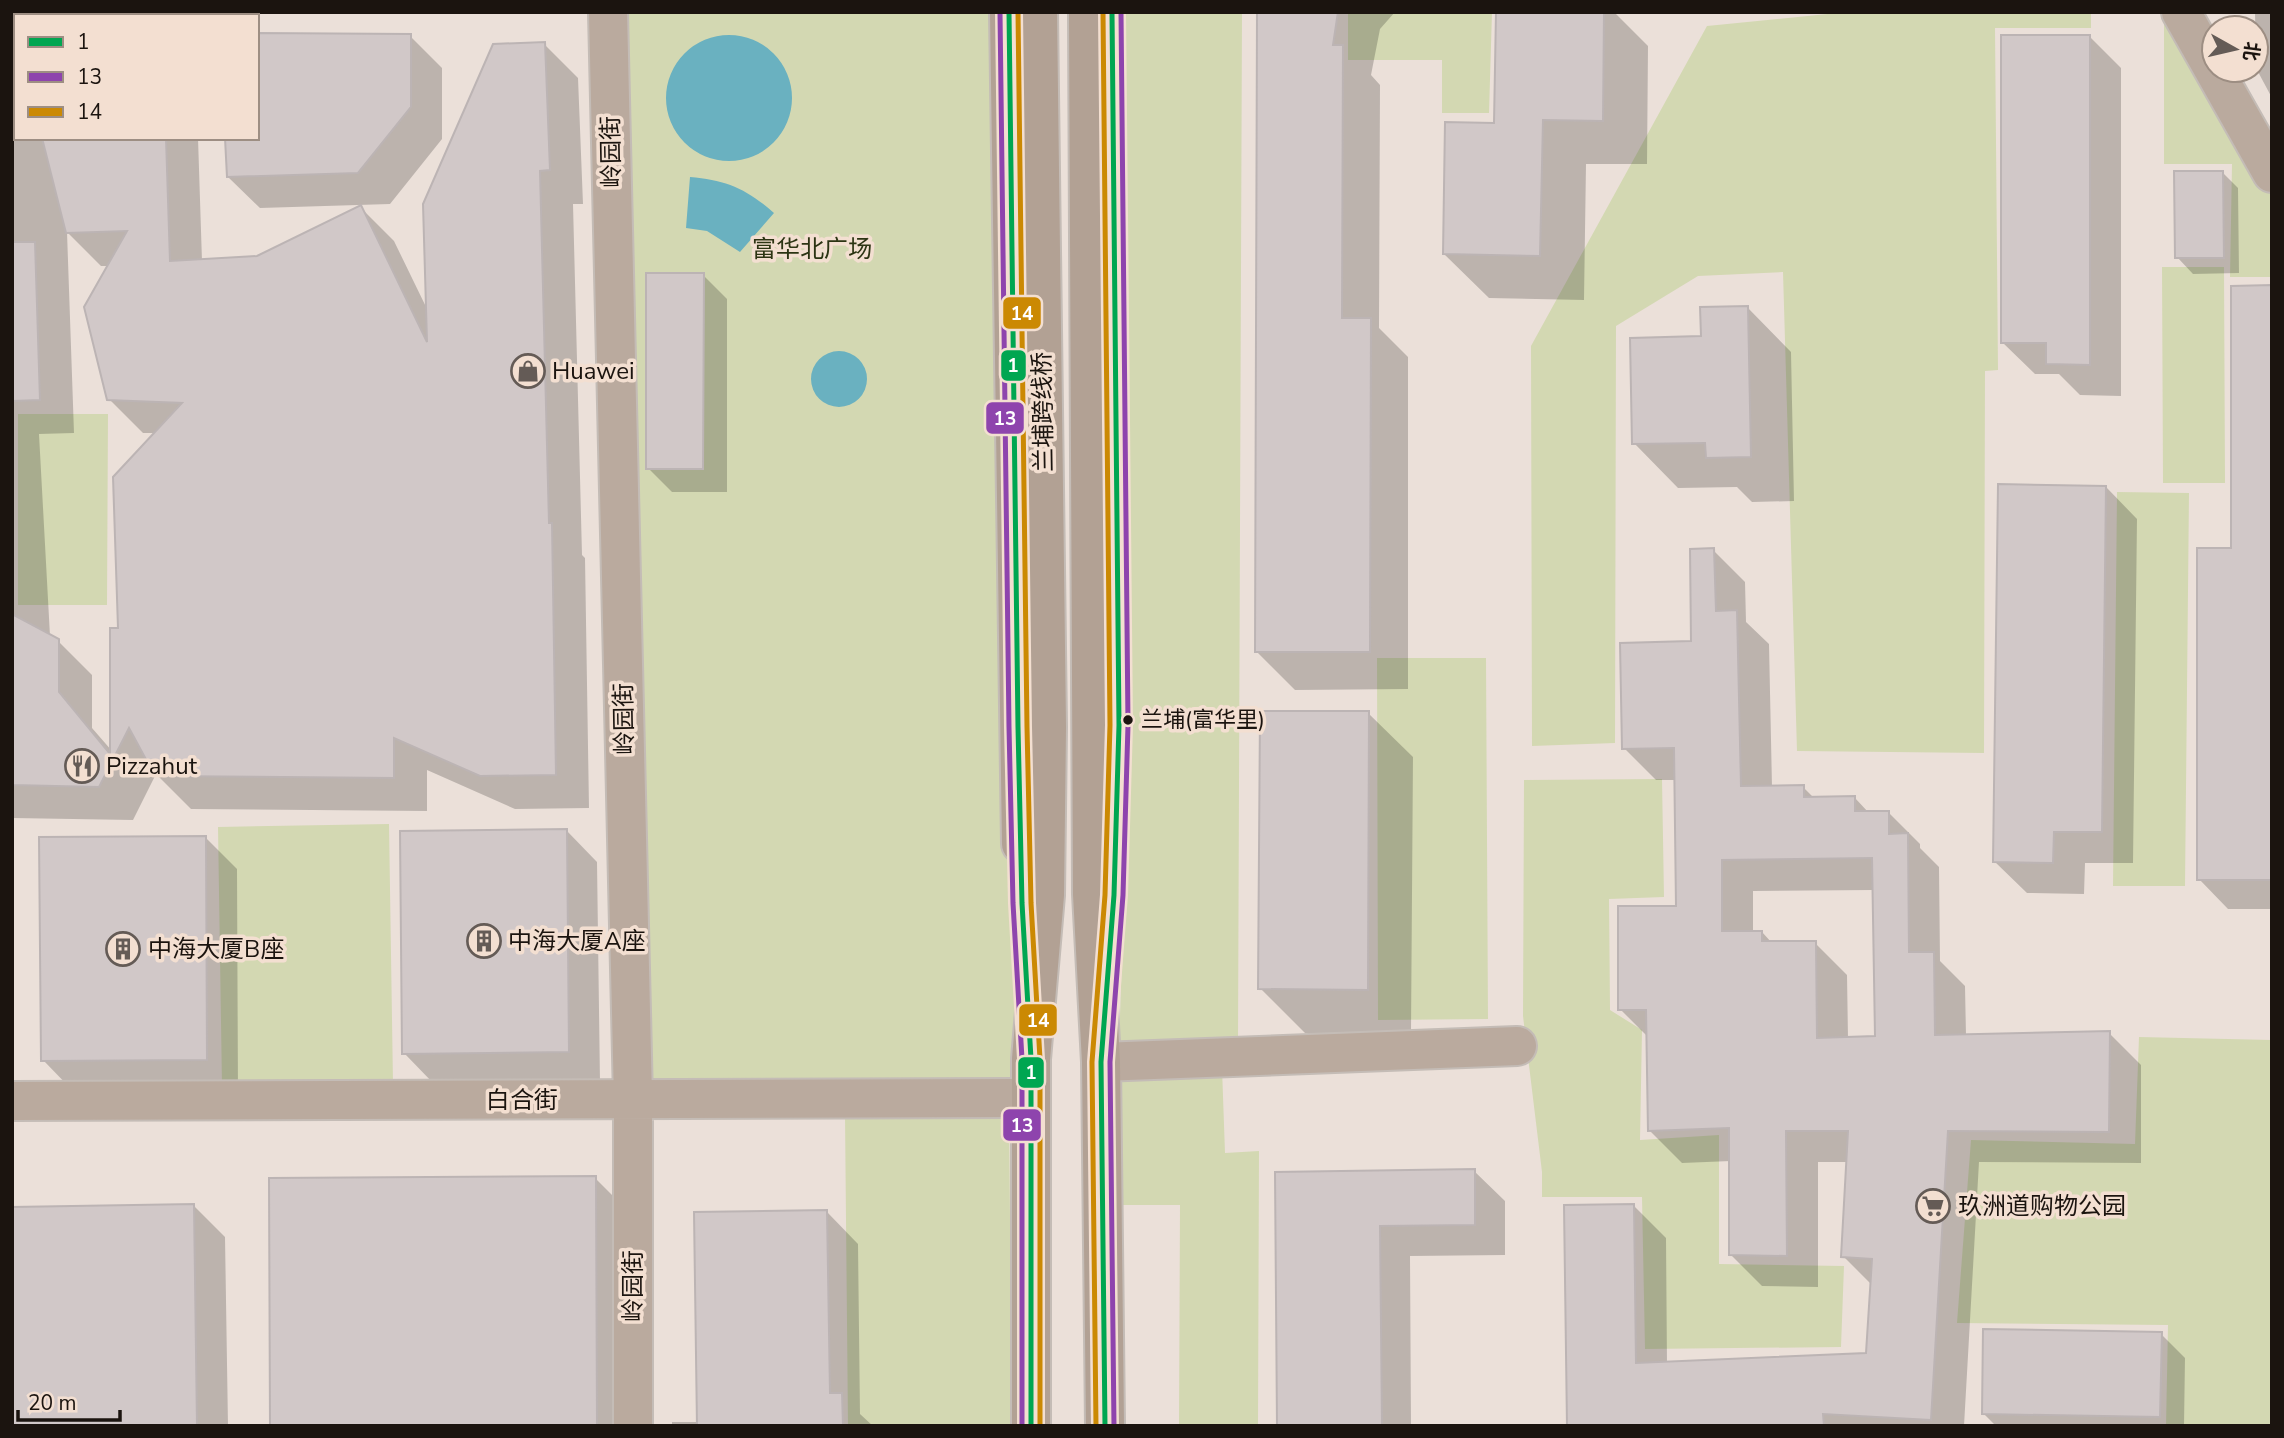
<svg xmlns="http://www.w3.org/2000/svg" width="2284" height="1438" font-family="'Nunito Sans','Noto Sans SC',sans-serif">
	<rect width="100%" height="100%" fill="#ebe0d9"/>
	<path fill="#d3d8b2" d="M609,12H1007L1022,1096L634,1098Z
		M1121,12H1242L1238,1042L1119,1044L1124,901Z
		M1348,12H1492L1489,113H1442V60H1348Z
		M1847,12H2091V28H1995L1998,370L1985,371L1984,753L1797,751L1783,272L1698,276L1616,326L1615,743L1532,746L1531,346L1707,26Z
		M2164,12L2272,187V277H2230L2232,164H2164Z
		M2162,267H2224L2225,483H2163Z
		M18,414H108L107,605H18Z
		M2117,492L2189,493L2185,886H2113Z
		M1377,658H1486L1488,1019L1378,1020Z
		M1662,779L1664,897L1609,899L1610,1010L1642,1030L1640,1140L1719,1135V1264L1844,1266L1841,1347L1645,1349L1642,1197H1542V1172L1523,1016L1524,780Z
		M389,824L393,1084L222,1087L218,827Z
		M2139,1037L2272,1040V1426H2166L2168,1325L1957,1323L1971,1140L2135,1144Z
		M1222,1068L1225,1153L1259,1151L1258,1426H1116L1179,1424L1180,1205H1111V1072Z
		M1009,1113L1012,1426H848L845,1115Z"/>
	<path fill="#6ab1c0" d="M666 98a63 63 0 1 1 126 0a63 63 0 1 1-126 0Z
		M690,177C726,180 747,189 774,213L740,252L707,231L686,228Z
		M811 379a28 28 0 1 1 56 0a28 28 0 1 1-56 0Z"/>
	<path fill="#0003" fill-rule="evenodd" d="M12,12H173L177,16H16V138H198L202,261L258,257L360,207L394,241L428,311L544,44L578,78L583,204H573L582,555L585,558L589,808L515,809L427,770V811L191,809L156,774L133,820L12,818ZM67,232L101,266H109V399L143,433H156L119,630L112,751L92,728V675L58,641L50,636L39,434L74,433Z
		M1257,12H1395L1380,29L1371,75L1380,85L1379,328L1408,357V689L1295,690L1257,652Z
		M1498,12H1614L1648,46L1647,164H1586L1584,300L1489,298L1444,254L1496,125Z
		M2255,12H2272V98L2256,68Z
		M410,36L442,68V139L390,204L260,208L228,177L257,138Z
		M2090,37L2121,68V396L2080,395L2059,374H2035L2003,343Z
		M2222,172L2238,188L2239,273L2193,274L2177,257Z
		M703,275L727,299V492H672L648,468Z
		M2272,287V909H2228L2199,879L2233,550Z
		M1747,307L1791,352L1794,501L1752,502L1737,487L1678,488L1634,443L1703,338Z
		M2106,487L2137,519L2133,863H2085L2084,894L2027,893L1995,862Z
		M1713,550L1745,582L1746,622L1769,644L1772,787H1803L1815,799L1855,798L1869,813L1888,812L1920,844V848L1939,867L1940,961L1965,986L1966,1036L2109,1033L2141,1065V1163L1979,1162L1964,1426H1569L1634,1206L1666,1238L1667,1364L1868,1354L1872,1285L1843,1256L1848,1162H1818V1287L1762,1286L1730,1254L1731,1161L1682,1163L1650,1131L1649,1038L1620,1009L1678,908L1677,780H1656L1624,748L1693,642ZM1874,890L1877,1038L1848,1039L1847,975L1815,943H1772L1762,932H1753V891Z
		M1368,713L1413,757L1411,1033H1305L1260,988Z
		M566,830L597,862L600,1083L435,1085L404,1053Z
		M205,837L237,869L238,1091L74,1092L43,1060Z
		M12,876L13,877V1089H12Z
		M1474,1171L1505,1201V1255L1410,1256L1411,1426H1278L1277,1173Z
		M595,1178L627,1210L628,1426H272Z
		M194,1206L225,1237L228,1426H12Z
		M827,1212L858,1244L860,1414L873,1426H672V1422H698Z
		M2161,1334L2185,1358L2184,1426H1996L1983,1413Z"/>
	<path fill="#d1c8c8" stroke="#bcb4b4" stroke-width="2" fill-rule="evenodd" d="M1257,12H1338L1333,45H1343L1342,318H1371L1370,652H1255Z
		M1496,12H1604L1603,121L1543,120L1540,256L1443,254L1445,122L1494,123Z
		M257,33L411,34V107L358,173L227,177L225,138H257Z
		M2001,35H2090V365L2046,364V343H2001Z
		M545,42L550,170L540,171L549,523H552L556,775L480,776L394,738V778L155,776L129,728L99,787L12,785V614L59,639V692L110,754V628H118L113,477L182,403L107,400L84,307L127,231L66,233L42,138H166L170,261L257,256L361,205L427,342L423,204L493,44Z
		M2174,171H2223L2224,258H2175Z
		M12,242H35L40,400L12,401Z
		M646,273H704L703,469H646Z
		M2272,285V880H2197V548H2231V286Z
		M1748,306L1751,457L1706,458L1705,443L1632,444L1630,338L1701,336L1700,307Z
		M1998,484L2106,486L2102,832H2054L2053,863L1993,862Z
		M1714,548L1716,611L1737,610L1741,786L1804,785V797L1855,796V811H1889V834L1908,833L1909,952H1934L1935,1035L2110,1031L2109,1132L1948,1131L1931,1420L1823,1414L1824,1426H1567L1564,1205L1634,1204L1636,1363L1866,1353L1872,1259L1841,1257L1848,1131H1786L1787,1256L1729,1255V1128L1648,1131L1646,1010H1618V906H1676L1674,748L1622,749L1620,643L1691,641L1690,549ZM1872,858L1875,1036L1817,1038L1816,941H1762V931H1722V860Z
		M1260,711H1369L1368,990L1258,989Z
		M567,829L569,1052L402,1054L400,831Z
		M206,836L207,1060L41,1061L39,837Z
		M1475,1169V1225L1380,1226L1382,1426H1277L1275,1172Z
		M596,1176L597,1426H270L269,1178Z
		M194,1204L197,1426H12V1207Z
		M827,1210L830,1393H842L843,1426H697L694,1212Z
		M1983,1329L2162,1332L2160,1417L1982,1414Z"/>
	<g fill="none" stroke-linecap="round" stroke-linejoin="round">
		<g stroke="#c4bcb6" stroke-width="42">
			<path id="minor" d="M608,12L633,1099V1426
				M2181,12L2272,173
				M1101,1062L1517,1046
				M12,1101L1031,1098"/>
		</g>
		<g stroke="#c4bcb6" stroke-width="42">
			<path id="major" d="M1009,12L1021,844
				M1088,12L1092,894L1101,1062L1105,1426
				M1031,1426V1059L1045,895L1047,727L1038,12"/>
		</g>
		<use href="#minor" stroke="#baaa9e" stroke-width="38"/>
		<use href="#major" stroke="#b2a194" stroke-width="38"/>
		<g stroke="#f3dfd1" stroke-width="10">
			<path id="bus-1" d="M1009,12L1018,727L1022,903L1031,1059V1426
				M1105,1426L1101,1062L1114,895L1119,725L1112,12"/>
		</g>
		<g stroke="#f3dfd1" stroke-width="10">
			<path id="bus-2" d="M1000,12L1009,727L1013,903L1022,1059V1426
				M1114,1426L1110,1062L1123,895L1128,725L1121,12"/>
		</g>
		<g stroke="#f3dfd1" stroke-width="10">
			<path id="bus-3" d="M1018,12L1027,727L1031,903L1040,1059V1426
				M1096,1426L1092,1062L1105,895L1110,725L1103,12"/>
		</g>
		<use href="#bus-1" stroke="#00a651" stroke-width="5"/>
		<use href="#bus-2" stroke="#8e44ad" stroke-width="5"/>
		<use href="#bus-3" stroke="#cb8903" stroke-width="5"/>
	</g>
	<defs>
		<g id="shop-ring" transform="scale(1.75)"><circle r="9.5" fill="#f3dfd1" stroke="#645b56" stroke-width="1.5"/><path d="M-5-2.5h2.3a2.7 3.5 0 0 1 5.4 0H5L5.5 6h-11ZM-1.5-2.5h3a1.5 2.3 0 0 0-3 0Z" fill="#645b56"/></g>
		<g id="restaurant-ring" transform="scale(1.75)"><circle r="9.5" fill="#f3dfd1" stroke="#645b56" stroke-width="1.5"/><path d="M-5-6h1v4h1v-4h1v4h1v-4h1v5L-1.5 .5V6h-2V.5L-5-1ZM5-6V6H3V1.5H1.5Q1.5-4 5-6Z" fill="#645b56"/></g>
		<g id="building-ring" transform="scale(1.75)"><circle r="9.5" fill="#f3dfd1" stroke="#645b56" stroke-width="1.5"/><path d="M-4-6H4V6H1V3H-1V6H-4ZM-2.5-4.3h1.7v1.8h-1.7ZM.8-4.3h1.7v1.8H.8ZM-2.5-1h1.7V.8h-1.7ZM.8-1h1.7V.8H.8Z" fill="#645b56"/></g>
		<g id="supermarket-ring" transform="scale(1.75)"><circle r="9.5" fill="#f3dfd1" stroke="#645b56" stroke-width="1.5"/><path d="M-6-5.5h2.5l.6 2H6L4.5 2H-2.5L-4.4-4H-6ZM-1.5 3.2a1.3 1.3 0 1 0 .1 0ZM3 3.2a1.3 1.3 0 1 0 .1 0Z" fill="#645b56"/></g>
	</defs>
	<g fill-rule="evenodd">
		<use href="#shop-ring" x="528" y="371"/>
		<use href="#restaurant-ring" x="82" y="766"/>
		<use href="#building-ring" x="484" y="941"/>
		<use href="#building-ring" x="123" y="949"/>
		<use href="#supermarket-ring" x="1933" y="1206"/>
	</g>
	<circle fill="#1b140f" stroke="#f3dfd1" stroke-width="2.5" cx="1128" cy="720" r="6"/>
	<g text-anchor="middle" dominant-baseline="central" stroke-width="7" stroke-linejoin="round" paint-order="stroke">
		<g font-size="22" fill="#1b140f" stroke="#f3dfd1" text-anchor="start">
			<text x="1141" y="720">兰埔(富华里)</text>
		</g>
		<g font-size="24" fill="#1b140f" stroke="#f3dfd1">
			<text transform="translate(611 152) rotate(-91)">岭园街</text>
			<text transform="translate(1043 412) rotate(-91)">兰埔跨线桥</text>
			<text transform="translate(624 719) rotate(-91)">岭园街</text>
			<text x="522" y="1100">白合街</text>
			<text transform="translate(633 1286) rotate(-90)">岭园街</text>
		</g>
		<g font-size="24" fill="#2c3413" stroke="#f3dfd1">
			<text x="812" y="249">富华北广场</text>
		</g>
		<g font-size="24" fill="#1b140f" stroke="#f3dfd1" text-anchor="start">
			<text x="552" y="371">Huawei</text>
			<text x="106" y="766">Pizzahut</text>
			<text x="508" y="941">中海大厦A座</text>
			<text x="148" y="949">中海大厦B座</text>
			<text x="1958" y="1206">玖洲道购物公园</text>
		</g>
	</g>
	<g stroke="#f3dfd1" stroke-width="2.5">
		<rect x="1002" y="296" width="40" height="34" rx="7" fill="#cb8903"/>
		<rect x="1000" y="349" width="27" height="33" rx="7" fill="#00a651"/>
		<rect x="985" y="401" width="40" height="34" rx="7" fill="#8e44ad"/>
		<rect x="1018" y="1003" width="40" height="34" rx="7" fill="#cb8903"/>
		<rect x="1017" y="1056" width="28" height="33" rx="7" fill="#00a651"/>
		<rect x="1002" y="1108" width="40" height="34" rx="7" fill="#8e44ad"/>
	</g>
	<g font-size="19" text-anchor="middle" font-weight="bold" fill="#fff">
		<text x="1022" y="320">14</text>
		<text x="1013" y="372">1</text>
		<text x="1005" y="425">13</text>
		<text x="1038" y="1027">14</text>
		<text x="1031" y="1079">1</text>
		<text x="1022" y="1132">13</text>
	</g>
	<rect width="2284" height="1438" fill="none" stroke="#1b140f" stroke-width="28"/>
	<rect x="14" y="14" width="245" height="126" fill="#f3dfd1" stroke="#9d8e83" stroke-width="2"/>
	<rect x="28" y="37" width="35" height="10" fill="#00a651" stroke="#9d8e83" stroke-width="2"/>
	<text x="77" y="49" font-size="21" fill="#1b140f">1</text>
	<rect x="28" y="72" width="35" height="10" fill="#8e44ad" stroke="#9d8e83" stroke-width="2"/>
	<text x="77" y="84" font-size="21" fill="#1b140f">13</text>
	<rect x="28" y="107" width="35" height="10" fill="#cb8903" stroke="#9d8e83" stroke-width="2"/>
	<text x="77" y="119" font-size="21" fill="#1b140f">14</text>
	<g transform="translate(2235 49) rotate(98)"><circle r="33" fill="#f3dfd1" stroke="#9d8e83" stroke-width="2"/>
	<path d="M0-5L12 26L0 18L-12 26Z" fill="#645b56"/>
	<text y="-10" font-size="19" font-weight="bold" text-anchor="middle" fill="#1b140f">北</text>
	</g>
	<path d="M18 1410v10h102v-10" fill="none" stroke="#1b140f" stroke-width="3.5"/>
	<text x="28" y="1410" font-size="21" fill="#1b140f" stroke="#f3dfd1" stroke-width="5" paint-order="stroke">20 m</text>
</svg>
